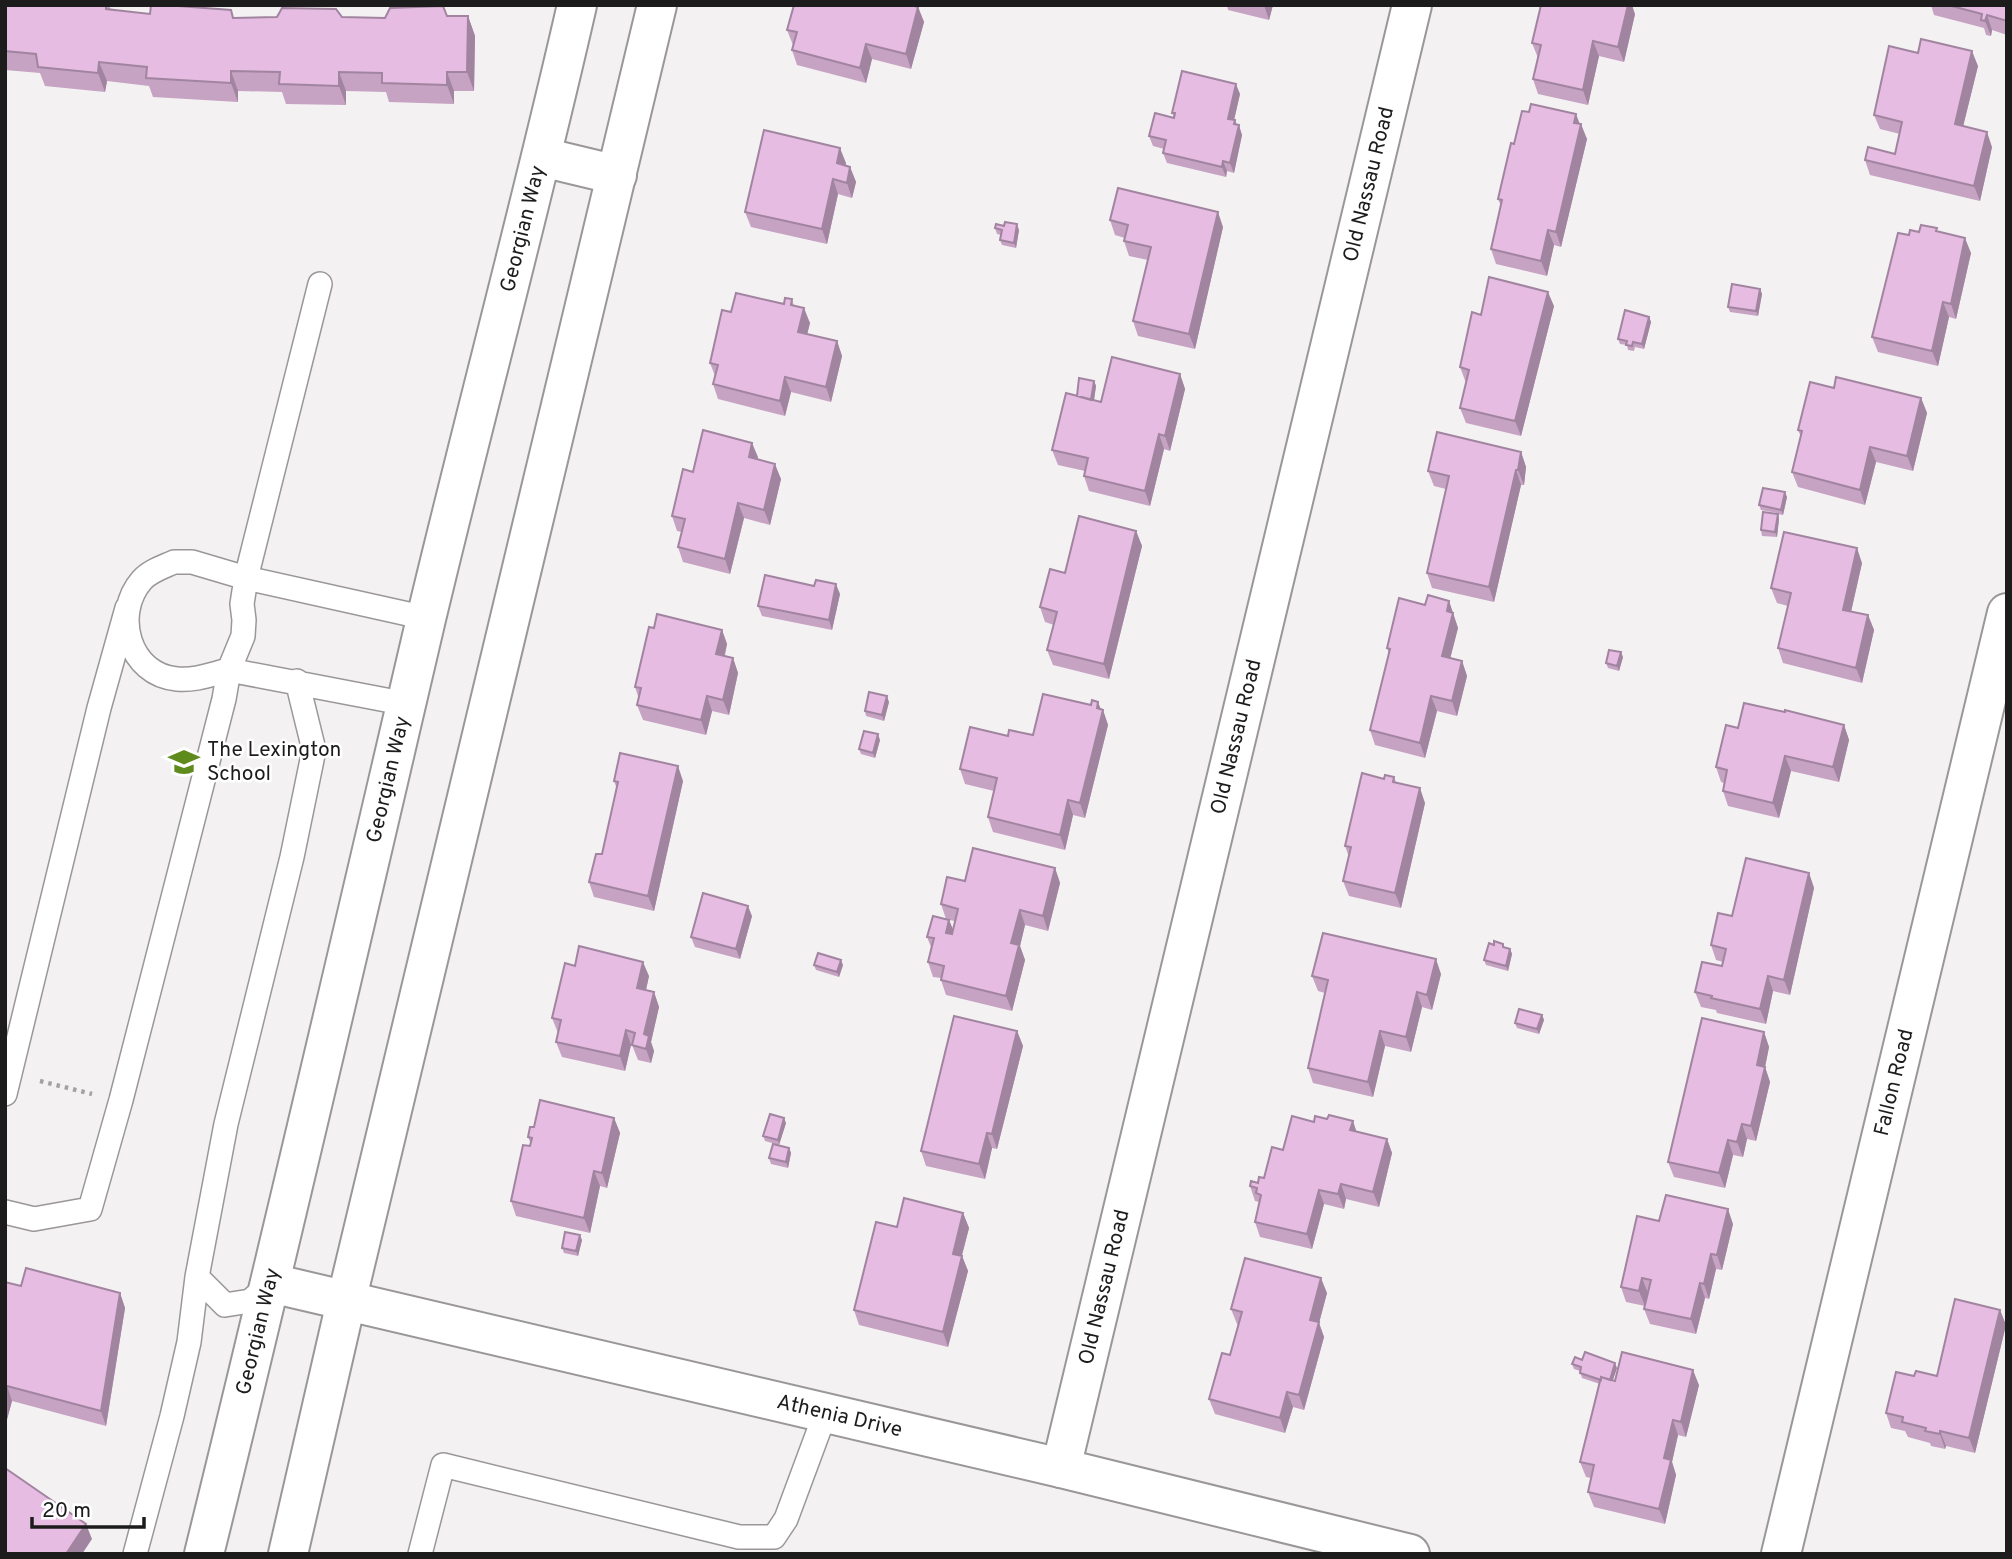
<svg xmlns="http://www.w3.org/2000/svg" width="2012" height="1559" font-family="Overpass,sans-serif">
	<rect width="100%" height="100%" fill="#f4f1f3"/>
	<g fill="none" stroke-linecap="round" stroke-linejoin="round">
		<g stroke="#9a9799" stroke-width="26">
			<path id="lane" d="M320,284L246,578L426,618
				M174,562H192L246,578L242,604L244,620L243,636L229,670C212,674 195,681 177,679C129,675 112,614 142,580C150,571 163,567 174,562Z
				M5,1094L99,708L127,608
				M5,1212L34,1219L90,1209L121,1100L224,699L229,670L407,704
				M197,1277L225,1305L250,1301L270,1284
				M135,1554L172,1416L189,1342L197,1277L226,1124L292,857L314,750L297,681
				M420,1554L443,1465L739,1537H774L786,1519L825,1414"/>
		</g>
		<g stroke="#9a9799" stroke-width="42">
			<g id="street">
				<path d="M542,157L617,175"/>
				<path id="s1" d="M271,1283L1061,1468L1410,1554"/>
				<path id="s2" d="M1061,1468L1412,5"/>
				<path id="s3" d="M204,1554C281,1243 353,931 426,619C475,414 530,211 577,5"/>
				<path d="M288,1554L346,1302L657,5"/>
				<path id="s4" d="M1781,1554L2007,613"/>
			</g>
		</g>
		<path stroke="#a3a1a3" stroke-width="4.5" stroke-dasharray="3.5 5" stroke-linecap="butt" d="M40,1081L92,1094"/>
		<use href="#lane" stroke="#fff" stroke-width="23"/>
		<use href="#street" stroke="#fff" stroke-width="38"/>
	</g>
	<path fill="#c6a2c3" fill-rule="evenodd" d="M5,5H109L111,10L150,14L233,18L342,17L385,18L447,16H468L475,36L474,91H454V104L389,102L386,92L346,91V105L286,104L282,92L238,91V102L153,97L149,86L107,81L105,92L45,86L40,73L5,70Z
		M1227,5H1273L1269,20L1228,10Z
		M1931,5H2007V35L1992,30L1991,36L1986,35L1984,28L1934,15Z
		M918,7L924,22L911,69L872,59L866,83L797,65L792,50L793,45L787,30Z
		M1635,14L1624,62L1599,56L1588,105L1538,94L1533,79L1538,58L1532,43Z
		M1978,66L1963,126L1992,147L1980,201L1870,175L1865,160L1895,154L1900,134L1880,129L1874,115Z
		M1240,94L1234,120L1242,135L1234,173L1227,171L1226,177L1167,163L1163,153L1164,149L1153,146L1149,136L1174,118L1172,113Z
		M1579,124L1587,139L1561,247L1554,245L1547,276L1496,264L1491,249L1501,206L1498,199L1514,144Z
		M846,163L845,166L850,167L856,182L852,198L838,194L827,244L751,227L745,212Z
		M1110,220L1223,227L1195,349L1138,336L1133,321L1148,260L1129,256L1124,241L1125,238L1115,235Z
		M995,228L1019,230L1016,248L1002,245L1000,240L1001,235L997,234Z
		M1919,232H1938L1971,253L1956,319L1949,317L1938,366L1878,352L1872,337L1909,235Z
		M1760,289L1762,294L1758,316L1730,312L1728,307Z
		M792,299L794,306L810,323L807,334L837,341L842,356L831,402L791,392L785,416L718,399L713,384L715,376L710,363L731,312L784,304Z
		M1554,306L1521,436L1466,423L1460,408L1466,383L1460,367L1481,315Z
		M1649,317L1651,322L1644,349L1635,347L1634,351L1628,350L1627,345L1620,344L1618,339Z
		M1180,374L1185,389L1170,451L1164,449L1150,506L1089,491L1084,476L1085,471L1058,465L1052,450L1077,396L1094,381L1096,386L1094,400L1101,402Z
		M1834,388L1921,398L1927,413L1913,471L1876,462L1865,505L1798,487L1792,472L1801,437L1798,430Z
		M752,443L757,459L781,479L770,525L744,518L730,574L683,562L678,547L682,532L677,531L672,516L693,472Z
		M1521,452L1526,467L1524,485H1521L1494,602L1432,588L1427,573L1446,489L1434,486L1428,471Z
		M1787,497L1783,515L1778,514L1779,519L1777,537L1762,536L1761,530L1777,513L1761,510L1759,505Z
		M1136,531L1142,546L1109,679L1053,665L1047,650L1054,625L1045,622L1040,607L1065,573Z
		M1862,563L1851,612L1868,615L1874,630L1862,683L1783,663L1778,648L1788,606L1777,603L1771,588Z
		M840,594L832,630L762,616L758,606Z
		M1449,601L1458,628L1450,658L1462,661L1467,676L1457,716L1437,711L1425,758L1375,745L1370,730L1389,654L1387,648L1425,605Z
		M654,628L722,630L727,644L725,656L733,658L738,673L729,715L712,711L706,735L643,720L637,705L639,699L635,687Z
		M1623,657L1619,671L1608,668L1606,663Z
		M889,702L884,721L866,716L865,711Z
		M1101,709L1103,710L1108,725L1085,818L1073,815L1065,850L993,832L988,817L994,791L965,784L960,769L1008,736L1033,735Z
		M1785,712L1844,725L1849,740L1839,782L1791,771L1779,818L1728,806L1723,791L1724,783L1721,782L1716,767L1738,728Z
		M880,740L875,758L861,754L859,749Z
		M1394,777L1396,782L1425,803L1401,908L1349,896L1343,881L1349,857L1345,846L1384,779Z
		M614,781H683L654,911L594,897L589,882L602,854L617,789Z
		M1055,868L1060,883L1048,931L1025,925L1020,946L1025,960L1012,1011L946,995L941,980V978L933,977L928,962L931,947L927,937L946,919L941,904L965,881ZM949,920L955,921L953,929Z
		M1809,873L1814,888L1790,995L1773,991L1766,1024L1717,1013L1716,1010L1701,1007L1695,992L1722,966L1723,962L1716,960L1711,945L1732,916Z
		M752,916L740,959L695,947L691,937Z
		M1504,947L1510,949L1512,954L1508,971L1486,965L1484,960Z
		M814,965H843L839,977L816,970Z
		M575,966L649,976L646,990L654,992L659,1007L651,1042L654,1051L651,1063L638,1060L632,1045H631L625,1071L562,1057L556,1042L558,1033L552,1018Z
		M1441,974L1432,1010L1422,1007L1411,1052L1385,1046L1373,1097L1313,1083L1308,1068L1325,993L1318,991L1312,976Z
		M1542,1015L1544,1020L1539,1034L1517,1028L1515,1023Z
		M1017,1031L1023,1046L997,1149L992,1148L985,1179L926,1166L921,1151Z
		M1764,1032L1769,1047L1765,1067L1770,1082L1756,1141L1747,1139L1743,1157L1733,1155L1725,1188L1674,1177L1668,1162Z
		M614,1118L620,1133L607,1188L600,1186L590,1233L516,1216L511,1201L530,1146L531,1144L528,1137L534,1127Z
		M1314,1122L1387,1139L1392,1153L1379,1207L1346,1199L1344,1209L1324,1204L1312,1249L1260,1237L1255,1222L1259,1203V1202L1255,1201L1250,1186L1258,1183L1264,1178L1283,1150Z
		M786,1123L779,1145L765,1141L763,1136Z
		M789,1148L791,1153L788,1168L771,1164L769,1158Z
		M963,1213L969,1228L962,1256L968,1271L948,1347L859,1325L854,1310L897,1227Z
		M1659,1221L1733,1224L1722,1270L1716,1269L1709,1299L1705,1298L1696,1334L1650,1324L1644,1309L1645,1306L1626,1302L1621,1287Z
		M582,1240L578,1256L564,1253L562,1248Z
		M5,1282L21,1286L120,1293L125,1308L106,1426L12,1401L5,1427Z
		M1327,1293L1319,1323L1324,1337L1304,1410L1293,1407L1285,1433L1215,1414L1209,1399L1230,1355L1238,1325L1237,1324L1231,1309Z
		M2000,1310L2006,1325L1975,1453L1946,1446L1945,1449L1931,1446L1930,1443L1908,1437L1905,1431L1891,1428L1886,1413L1914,1376H1937Z
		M1582,1360L1617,1368L1613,1380L1699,1385L1686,1437L1678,1435L1672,1462L1676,1475L1665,1524L1594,1507L1588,1492L1591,1478L1586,1477L1580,1462L1600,1384L1582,1378L1580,1371L1574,1369L1572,1364Z"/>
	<path fill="#a1849f" d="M1264,5H1273L1269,20Z
		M1628,5H1632L1635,14L1624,62L1618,47Z
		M918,7L924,22L911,69L906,54Z
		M1987,15L1992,30L1991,36L1985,21Z
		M468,16L475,36L474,91L467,72Z
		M1593,41L1599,56L1588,105L1583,90Z
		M866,44L872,59L866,83L860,68Z
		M1972,51L1978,66L1960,139L1955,124Z
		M99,62L107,81L105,92L98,73Z
		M231,71L238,91V102L231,83Z
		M339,72L346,91V105L339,86Z
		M447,72L454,91V104L447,85Z
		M1236,84L1240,94L1232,129L1228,119Z
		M1576,114L1581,127V124L1587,139L1561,247L1556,232Z
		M1235,120L1238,128L1239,125L1242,135L1234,173L1230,163Z
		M1987,132L1992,147L1980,201L1974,186Z
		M840,148L846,163L843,178L837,163Z
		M1223,161L1227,171L1226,177L1222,167Z
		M850,167L856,182L852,198L847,183Z
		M833,179L838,194L827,244L822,229Z
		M1218,212L1223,227L1195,349L1189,334Z
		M1017,224L1019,230L1016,248L1014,243Z
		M1548,230L1554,245L1547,276L1541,261Z
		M1965,238L1971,253L1956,319L1951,304Z
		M1760,289L1762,294L1758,316L1756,311Z
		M1548,292L1554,306L1521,436L1515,421Z
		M1943,302L1949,317L1938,366L1932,351Z
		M804,308L810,323L804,347L798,332Z
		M1649,317L1651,322L1644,349L1642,344Z
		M837,341L842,356L831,402L826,387Z
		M1180,374L1185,389L1170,451L1165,436Z
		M785,377L791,392L785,416L780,401Z
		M1094,381L1096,386L1093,407L1091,401Z
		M1921,398L1927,413L1913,471L1907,456Z
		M1159,434L1164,449L1150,506L1145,491Z
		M752,443L758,457L754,472L749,457Z
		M1870,447L1876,462L1865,505L1860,490Z
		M1521,452L1526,467L1524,485L1518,470Z
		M775,464L781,479L770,525L764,510Z
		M1516,470L1521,485L1494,602L1489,587Z
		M1785,492L1787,497L1783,515L1781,510Z
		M738,503L744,518L730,574L725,559Z
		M1778,514L1779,519L1777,537L1775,532Z
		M1136,531L1142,546L1109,679L1104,664Z
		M1857,548L1862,563L1848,625L1843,610Z
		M836,584L840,594L832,630L829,620Z
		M1449,601L1458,628L1447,671L1442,656L1447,611Z
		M1868,615L1874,630L1862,683L1856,668Z
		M722,630L727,644L721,669L716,654Z
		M1621,652L1623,657L1619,671L1617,666Z
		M733,658L738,673L729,715L723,700Z
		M1462,661L1467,676L1457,716L1452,701Z
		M707,696L712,711L706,735L701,720Z
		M887,696L889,702L884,721L882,715Z
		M1431,696L1437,711L1425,758L1420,743Z
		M1098,702L1102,712L1103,710L1108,725L1085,818L1080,803Z
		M1844,725L1849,740L1839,782L1833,767Z
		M878,734L880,740L875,758L873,753Z
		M1785,756L1791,771L1779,818L1773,803Z
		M678,766L683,781L654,911L648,896Z
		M1420,788L1425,803L1401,908L1395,893Z
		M1068,800L1073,815L1065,850L1060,835Z
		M1055,868L1060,883L1048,931L1043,916Z
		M1809,873L1814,888L1790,995L1784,980Z
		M748,906L752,916L740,959L736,949Z
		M1020,910L1025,925L1020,946L1025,960L1012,1011L1006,996L1011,943Z
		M949,920L955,935L946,933Z
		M1510,949L1512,954L1508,971L1506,966Z
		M1436,959L1441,974L1432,1010L1427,995Z
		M841,960L843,965L839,977L837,972Z
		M643,962L649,976L643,1003L637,988Z
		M1768,976L1773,991L1766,1024L1760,1009Z
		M654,992L659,1007L651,1042L654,1051L651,1063L646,1049L644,1034Z
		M1417,992L1422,1007L1411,1052L1406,1037Z
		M1542,1015L1544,1020L1539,1034L1537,1029Z
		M626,1030L631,1045L625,1071L620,1056Z
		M1017,1031L1023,1046L997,1149L992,1134Z
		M1380,1031L1385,1046L1373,1097L1368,1082Z
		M1764,1032L1769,1047L1765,1067L1770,1082L1756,1141L1751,1126L1757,1065Z
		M614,1118L620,1133L607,1188L602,1173Z
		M784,1118L786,1123L779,1145L778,1140Z
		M1353,1121L1358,1136L1350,1130Z
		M1742,1124L1747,1139L1743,1157L1737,1142Z
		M987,1133L992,1148L985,1179L979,1164Z
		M1387,1139L1392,1153L1379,1207L1373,1192Z
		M1728,1140L1733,1155L1725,1188L1719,1173Z
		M789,1148L791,1153L788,1168L786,1162Z
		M594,1171L600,1186L590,1233L584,1218Z
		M1341,1184L1346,1199L1344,1209L1338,1194Z
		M1319,1190L1324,1204L1312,1249L1307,1234Z
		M1728,1209L1733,1224L1722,1270L1717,1255Z
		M963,1213L969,1228L958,1269L953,1254Z
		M580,1235L582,1240L578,1256L576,1251Z
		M1711,1254L1716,1269L1709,1299L1704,1284Z
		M962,1256L968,1271L948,1347L943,1332Z
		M1321,1278L1327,1293L1319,1323L1324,1337L1304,1410L1299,1395L1310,1320Z
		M1642,1278L1648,1293L1645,1306L1639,1291Z
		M1700,1283L1705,1298L1696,1334L1691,1319Z
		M120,1293L125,1308L106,1426L101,1411Z
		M2000,1310L2006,1325L1975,1453L1969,1438Z
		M1615,1363L1617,1368L1610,1388L1609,1383Z
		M1693,1370L1699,1385L1686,1437L1681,1422Z
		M7,1386L12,1401L5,1427V1392Z
		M1287,1392L1293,1407L1285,1433L1280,1418Z
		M1673,1420L1678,1435L1672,1462L1676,1475L1665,1524L1659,1509L1664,1458Z
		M1940,1431L1946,1446L1945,1449L1940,1434Z
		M86,1524L92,1539L82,1554H66Z"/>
	<path fill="#e6bce3" stroke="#a1849f" stroke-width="2" d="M5,5H106V9L150,14L151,5H165L231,10L233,18L277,17L282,8L336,9L342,17L385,18L390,8L443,6L447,16H468L467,72H447V85L382,83V73L339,72V86L279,84L280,72L231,71V83L146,78L147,67L99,62L98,73L38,67L36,54L5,51Z
		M794,5H911L918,7L906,54L866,44L860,68L792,50L797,32L787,30Z
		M1541,5H1628L1618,47L1593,41L1583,90L1533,79L1541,45L1532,43Z
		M1948,5H2007V21L1987,15L1985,21L1981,20L1982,14Z
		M1921,39L1972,51L1955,124L1987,132L1974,186L1865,160L1868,147L1895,154L1902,122L1874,115L1889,46L1918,53Z
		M1182,71L1236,84L1228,119L1235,120L1234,124L1239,125L1230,163L1223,161L1222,167L1163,153L1166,140L1149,136L1155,113L1174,118L1175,113H1172Z
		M1531,104L1576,114L1574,123L1581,124L1556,232L1548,230L1541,261L1491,249L1502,200L1498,199L1511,143L1514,144L1522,111L1529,112Z
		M764,130L840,148L837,163L850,167L847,183L833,179L822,229L745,212Z
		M1118,188L1218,212L1189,334L1133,321L1151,247L1124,241L1128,225L1110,220Z
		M1005,222L1017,224L1014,243L1000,240L1002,230L995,228L996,224L1004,226Z
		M1921,225L1937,228L1936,231L1965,238L1951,304L1943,302L1932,351L1872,337L1898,233L1909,235L1910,230L1919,232Z
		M1489,277L1548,292L1515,421L1460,408L1469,370L1460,367L1472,312L1481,315Z
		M1732,284L1760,289L1756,311L1728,307Z
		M736,293L784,304L785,298L792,299L791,305L804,308L798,332L837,341L826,387L785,377L780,401L713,384L718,365L710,363L722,310L731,312Z
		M1625,310L1649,317L1642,344L1633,342L1632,346L1626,345L1627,341L1618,339Z
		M1112,357L1180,374L1165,436L1159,434L1145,491L1084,476L1088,458L1052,450L1066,393L1101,402Z
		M1836,377L1921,398L1907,456L1870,447L1860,490L1792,472L1802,431L1798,430L1810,382L1834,388Z
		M1079,378L1094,381L1091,400L1077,396Z
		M703,430L752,443L749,457L775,464L764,510L738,503L725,559L678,547L685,519L672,516L683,469L693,472Z
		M1437,432L1521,452L1518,470H1516L1489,587L1427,573L1449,476L1428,471Z
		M1763,488L1785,492L1781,510L1759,505Z
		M1763,512L1778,514L1775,532L1761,530Z
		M1079,516L1136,531L1104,664L1047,650L1057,612L1040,607L1050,569L1065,573Z
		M1784,532L1857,548L1843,610L1868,615L1856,668L1778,648L1791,593L1771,588Z
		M765,575L814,586L816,580L836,584L829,620L758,606Z
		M1428,595L1449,601L1447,611L1453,613L1442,656L1462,661L1452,701L1431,696L1420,743L1370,730L1390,649L1387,648L1399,598L1425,605Z
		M657,614L722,630L716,654L733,658L723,700L707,696L701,720L637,705L641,688L635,687L649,627L654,628Z
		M1609,650L1621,652L1617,666L1606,663Z
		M869,692L887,696L882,715L865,711Z
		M1043,694L1091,705L1092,700L1098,702L1097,708L1103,710L1080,803L1068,800L1060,835L988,817L997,778L960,769L970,727L1008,736L1009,730L1033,735Z
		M1744,703L1785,712V710L1844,725L1833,767L1785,756L1773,803L1723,791L1727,770L1716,767L1726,725L1738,728Z
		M864,731L878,734L873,753L859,749Z
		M620,753L678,766L648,896L589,882L596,854H602L618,782L614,781Z
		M1362,773L1384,779L1385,775L1394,777L1393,782L1420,788L1395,893L1343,881L1351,847L1345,846Z
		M973,848L1055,868L1043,916L1020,910L1011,943L1019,945L1006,996L941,980L944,966L928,962L934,938L927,937L933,916L949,920L946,933L952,934L958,909L941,904L947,877L965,881Z
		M1746,858L1809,873L1784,980L1768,976L1760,1009L1711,998L1712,996L1695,992L1702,962L1722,966L1726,949L1711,945L1718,913L1732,916Z
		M703,893L748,906L736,949L691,937Z
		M1323,933L1436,959L1427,995L1417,992L1406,1037L1380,1031L1368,1082L1308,1068L1328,980L1312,976Z
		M1494,941L1503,944V947L1510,949L1506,966L1484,960L1489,943L1494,945Z
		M579,946L643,962L637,988L654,992L644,1034L649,1036L646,1049L632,1045L635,1033L626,1030L620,1056L556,1042L561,1020L552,1018L565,963L575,966Z
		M818,953L841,960L837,972L814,965Z
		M1519,1009L1542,1015L1537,1029L1515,1023Z
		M954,1016L1017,1031L992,1134L987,1133L979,1164L921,1151Z
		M1702,1018L1764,1032L1757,1065L1765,1067L1751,1126L1742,1124L1737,1142L1728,1140L1719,1173L1668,1162Z
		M540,1100L614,1118L602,1173L594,1171L584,1218L511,1201L523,1145L530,1146L532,1138L528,1137L530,1127H534Z
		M770,1114L784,1118L778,1140L763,1136Z
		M1329,1115L1353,1121L1350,1130L1387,1139L1373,1192L1341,1184L1338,1194L1319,1190L1307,1234L1255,1222L1261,1195L1256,1193L1257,1188L1250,1186L1251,1181L1258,1183L1259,1177L1264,1178L1272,1147L1283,1150L1292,1116L1314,1122L1315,1116L1327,1119Z
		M773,1144L789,1148L786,1162L769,1158Z
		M1666,1195L1728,1209L1717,1255L1711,1254L1704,1284L1700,1283L1691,1319L1644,1309L1651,1280L1642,1278L1639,1291L1621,1287L1637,1216L1659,1221Z
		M904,1198L963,1213L953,1254L962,1256L943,1332L854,1310L876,1222L897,1227Z
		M565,1232L580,1235L576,1251L562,1248Z
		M1245,1258L1321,1278L1310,1320L1319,1322L1299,1395L1287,1392L1280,1418L1209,1399L1222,1353L1230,1355L1242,1312L1231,1309Z
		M26,1268L120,1293L101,1411L7,1386L5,1392V1282L21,1286Z
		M1955,1299L2000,1310L1969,1438L1940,1431V1434L1925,1431L1926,1428L1902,1422L1903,1417L1886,1413L1896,1372L1914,1376L1916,1371L1937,1376Z
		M1585,1352L1615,1363L1610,1380L1601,1377V1380L1580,1373L1581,1367L1572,1364L1575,1357L1582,1360Z
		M1622,1352L1693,1370L1681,1422L1673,1420L1664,1458L1671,1460L1659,1509L1588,1492L1594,1465L1580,1462L1601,1377L1615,1381Z
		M5,1468L86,1524L66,1554H5Z"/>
	<defs>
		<g id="school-bare" transform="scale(2.415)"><path d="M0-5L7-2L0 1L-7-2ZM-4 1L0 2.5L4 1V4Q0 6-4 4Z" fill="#5e8b1c" stroke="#fff" stroke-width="2.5" paint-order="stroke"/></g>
	</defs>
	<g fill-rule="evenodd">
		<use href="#school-bare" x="184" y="762"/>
	</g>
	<g text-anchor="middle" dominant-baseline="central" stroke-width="5" stroke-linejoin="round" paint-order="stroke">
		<g font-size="21" fill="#1d1c1d" stroke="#fff">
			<text stroke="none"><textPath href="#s2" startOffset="1320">Old Nassau Road</textPath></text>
			<text stroke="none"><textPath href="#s3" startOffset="1363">Georgian Way</textPath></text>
			<text stroke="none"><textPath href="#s2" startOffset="752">Old Nassau Road</textPath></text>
			<text stroke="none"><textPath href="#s3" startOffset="796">Georgian Way</textPath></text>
			<text stroke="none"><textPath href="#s4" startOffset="485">Fallon Road</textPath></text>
			<text stroke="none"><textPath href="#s2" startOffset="186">Old Nassau Road</textPath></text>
			<text stroke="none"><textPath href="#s3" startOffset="229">Georgian Way</textPath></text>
			<text stroke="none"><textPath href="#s1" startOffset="584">Athenia Drive</textPath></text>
		</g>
		<g font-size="21" fill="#1d1c1d" stroke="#fff" text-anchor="start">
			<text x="207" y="750">The Lexington<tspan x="207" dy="24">School</tspan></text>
		</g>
	</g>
	<rect width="2012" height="1559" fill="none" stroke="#1d1c1d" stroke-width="14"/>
	<path d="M32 1517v10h112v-10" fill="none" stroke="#1d1c1d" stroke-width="3.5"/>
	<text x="42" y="1517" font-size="21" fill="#1d1c1d" stroke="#ffffff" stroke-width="5" paint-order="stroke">20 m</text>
</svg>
